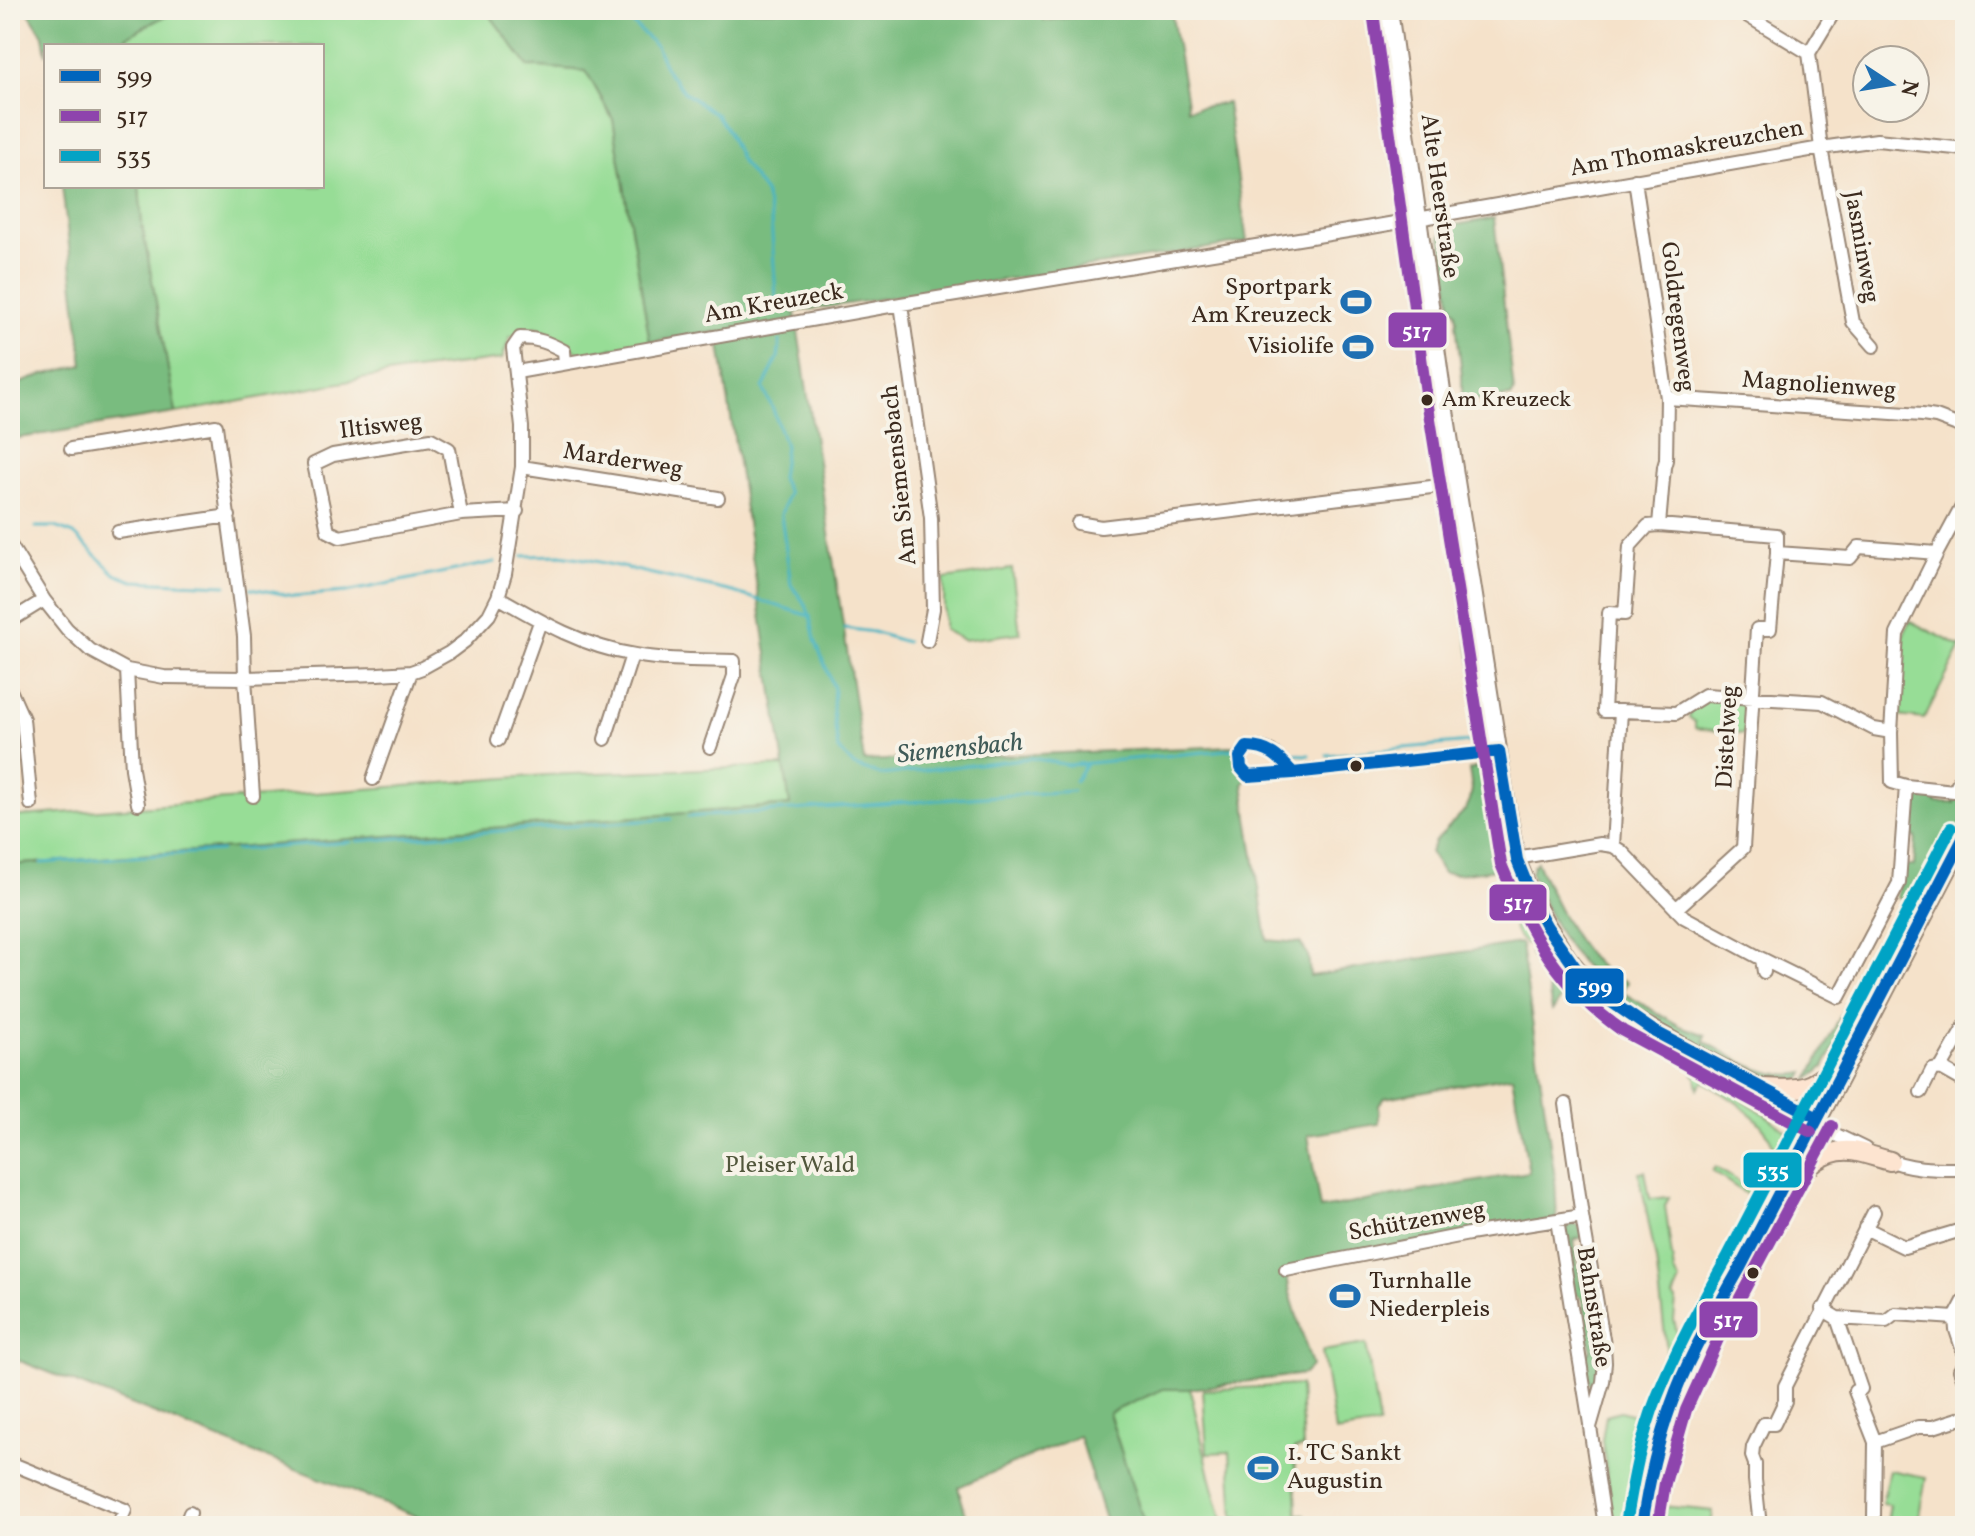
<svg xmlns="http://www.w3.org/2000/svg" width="1975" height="1536" font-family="Vollkorn,serif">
	<rect width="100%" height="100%" fill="#f7f3e8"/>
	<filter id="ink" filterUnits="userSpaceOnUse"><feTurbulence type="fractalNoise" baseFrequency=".0125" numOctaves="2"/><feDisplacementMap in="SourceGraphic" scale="16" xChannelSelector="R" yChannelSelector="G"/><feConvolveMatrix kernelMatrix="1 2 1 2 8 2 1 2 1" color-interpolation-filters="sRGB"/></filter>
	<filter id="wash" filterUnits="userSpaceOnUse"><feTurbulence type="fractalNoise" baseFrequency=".006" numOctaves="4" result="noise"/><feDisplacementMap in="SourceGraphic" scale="32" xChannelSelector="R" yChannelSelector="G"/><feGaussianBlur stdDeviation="1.8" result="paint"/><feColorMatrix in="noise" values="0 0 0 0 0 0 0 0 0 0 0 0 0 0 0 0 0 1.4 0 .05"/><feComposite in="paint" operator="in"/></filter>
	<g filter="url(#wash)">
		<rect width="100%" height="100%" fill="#f5e2ca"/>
		<path fill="#97dd96" stroke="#69845a" stroke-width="2" d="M181,10H486L528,66L586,71L613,120L650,342L581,354L537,327L510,337L502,359L399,372L176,413L142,225L139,186H322V46H127L126,37L159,19Z
			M1377,10H1381L1406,192V195L1403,197Z
			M1012,569L1020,633L963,640L944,630V579Z
			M1466,615L1469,617L1490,740L1485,747L1464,616Z
			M1910,621L1961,647L1924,719L1898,716L1903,636Z
			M1706,699L1739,701L1747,713L1744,734L1695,728V722L1689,717L1690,709Z
			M784,766L791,805L10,865V817L546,775Z
			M1496,779L1503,831L1570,974C1552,955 1553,946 1524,943L1518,937L1515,931L1491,786L1493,780Z
			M1695,1070L1763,1113L1791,1135L1786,1155L1761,1204L1712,1171L1715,1167L1759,1194C1764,1185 1771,1175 1773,1165C1782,1127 1730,1097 1703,1081L1698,1088L1696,1077L1693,1074Z
			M1645,1171L1650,1199L1669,1197L1665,1206L1674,1272L1680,1281L1673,1297L1676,1300L1674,1320L1683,1356L1670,1377L1656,1261L1639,1172Z
			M1366,1344L1379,1425L1335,1432L1322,1351Z
			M1300,1385L1303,1448L1294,1449L1297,1514H1305V1526H1241V1518H1234L1230,1452L1207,1453L1203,1390Z
			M1163,1389H1190L1210,1476L1224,1526H1145L1109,1413Z
			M1620,1411L1658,1422L1635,1526H1614L1602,1440L1606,1415Z
			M1889,1470L1926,1477L1917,1526L1887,1522L1890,1505L1882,1504Z
			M1662,1506L1713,1511L1711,1526H1660Z"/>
		<path fill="#79bc7f" stroke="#5a734e" stroke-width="2" fill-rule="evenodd" d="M27,10H181L159,19L126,37L127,46H46V55L43,35Z
			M486,10H1042L1044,21L1117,10H1171L1188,109L1227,103L1247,242L795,312L864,761L1233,746L1248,776L1243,785L1267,940L1300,943L1308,954L1310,976L1519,943L1521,945L1555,1178L1557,1220L1286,1270L1290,1293L1312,1366L1304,1374L1190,1389H1163L1109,1413L1145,1526H1107L1079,1436L958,1487L969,1526H441L10,1357V865L790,805L718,332L650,342L613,119L586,71L528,66ZM1512,1076L1529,1172L1320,1209L1308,1135L1379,1124V1105L1385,1098Z
			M62,186H139L142,225L176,413L18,438L10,410V387L42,375L83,365Z
			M1494,218L1514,392L1511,397L1462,401V376L1456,323L1457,321L1456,312L1451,303L1441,236L1445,227Z
			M1478,767L1482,768L1498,869L1456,874L1443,873L1430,852L1435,841L1466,809L1470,800L1472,789L1469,770Z
			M1924,792L1936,793V803H1954L1955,794L1965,799V817L1880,974L1875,972L1860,998H1855L1862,984L1854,979L1860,966L1870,969L1906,902L1897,897L1904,866H1914L1916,837L1906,836V825Z
			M1537,862C1551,895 1578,955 1609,973C1615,977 1621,979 1627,982L1622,992L1680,1026L1706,1035L1704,1041C1735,1058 1767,1081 1805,1073L1802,1079L1784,1083L1758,1075L1717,1057L1629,1007L1607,989L1583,966L1562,938L1536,888L1531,873L1533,866Z
			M1536,948C1551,954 1558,970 1570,980L1555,1008L1552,1011L1547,982L1530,954L1533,949Z
			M1858,1002L1824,1067L1808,1080L1845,1007V1004Z
			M1571,1224L1579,1226L1583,1237L1574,1240L1581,1286L1591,1291L1601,1365L1596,1385L1589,1383L1583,1358L1591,1350L1583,1299L1572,1291L1563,1233L1565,1229Z"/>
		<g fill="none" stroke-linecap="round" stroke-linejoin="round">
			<path stroke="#46b4c2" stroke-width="3" d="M623,10L626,17L656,46L667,71L685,93L717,115L728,132L741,161L765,193L771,219L777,312
				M780,341L778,358L763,388L773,409L785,446L781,478L788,493L781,515L791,585L806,605L809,614
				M36,527H55L74,534L115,574L133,581L226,585
				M522,556L561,555L586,559L733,592L810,616L815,640L834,688L833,711L838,749L854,766L881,775L1031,758L1068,765L1237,749
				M251,588L294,596L346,592L495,562
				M844,628L873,632L906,642
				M1288,754L1309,755
				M1327,755L1470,742
				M1075,781L1086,764
				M688,817L1073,791
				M357,841L671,819
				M235,850L351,842
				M41,863L221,851"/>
		</g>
	</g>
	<g filter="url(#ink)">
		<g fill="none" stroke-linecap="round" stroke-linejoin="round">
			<g stroke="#988674" stroke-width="16">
				<path id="minor" d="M1738,10L1809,53
					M1835,10L1809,53L1821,148L1853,322L1874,346
					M1635,180L1667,398L1666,460L1664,467L1659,525
					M901,304L931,518L933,609L927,641
					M517,372L901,304L1366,228L1821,148L1877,140L1965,149
					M1667,398L1922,415L1936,417L1965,428
					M71,449L216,426L244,636L245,678L253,796
					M522,467L718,498
					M461,514L449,449L431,439L333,455L314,464L328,531L340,537L461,514L517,511
					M1078,523L1101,527L1456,484
					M118,532L229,516
					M10,545L44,600L67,629L90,650L127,670L164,677L245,678L378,674L411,672L422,668L449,653L465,641L489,615L498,597L505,574L522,467V427L513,348L520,338C537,338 549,343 564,351L565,363
					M498,597C541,622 585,647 635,655C668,661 701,660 734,661V676L710,747
					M10,621L44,600
					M127,670L132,769L138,804
					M10,690L23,719L31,804
					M1621,711L1676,713L1705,695L1822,702L1874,729L1891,732
					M605,739L632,655
					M498,740L540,622
					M1293,773C1277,756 1273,746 1247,747L1240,757L1241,768L1248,776H1251L1293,773L1499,751
					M373,779L411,672
					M1906,786L1892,782L1891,732L1897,634L1937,553L1965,501
					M1613,846L1621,711H1604L1609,613L1625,614L1630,546L1648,526L1659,525L1777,535V553L1850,558L1859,547L1937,553
					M1516,858L1600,844L1613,846L1621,851L1684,917L1762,959L1764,972
					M1676,909L1743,848L1757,629H1770L1777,553
					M1762,959L1839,997L1899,883L1906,786L1954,791L1965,770
					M1941,1068L1962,1080L1965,1074
					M1921,1092L1932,1070L1941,1068L1965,1026
					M1566,1104L1582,1216L1604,1345L1605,1363L1603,1382L1590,1427L1605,1526
					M1818,1118L1830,1132L1865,1149
					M1885,1158C1910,1170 1938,1169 1965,1169
					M1582,1216L1557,1220L1590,1424
					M1865,1228L1904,1247L1965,1229
					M1286,1270L1469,1234L1557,1220
					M1965,1299L1955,1318L1956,1330L1965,1357
					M1822,1309L1837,1318L1886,1321L1895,1314L1955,1318
					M1837,1318L1861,1389L1855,1391L1875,1442
					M1965,1368L1960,1370L1965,1383
					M10,1463L125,1510L118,1526
					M185,1526L190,1513
					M1760,1526L1755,1480V1464L1752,1456L1753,1447L1764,1424H1774L1785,1401V1386L1874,1212
					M1872,1526L1874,1518L1875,1442L1918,1427H1933L1965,1417"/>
			</g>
			<g stroke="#988674" stroke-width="20">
				<path id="tertiary" d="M1389,10L1443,398L1502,775L1516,858L1532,897L1547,925L1568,958L1582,975L1608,1000L1631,1017L1693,1052L1818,1118"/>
			</g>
			<g stroke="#988674" stroke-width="22">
				<path id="secondary" d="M1763,1088C1802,1090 1814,1090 1841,1059
					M1790,1189C1804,1168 1825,1148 1852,1151C1865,1153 1878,1158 1890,1161
					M1642,1526L1649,1480L1671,1404L1704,1332L1741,1266L1965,835"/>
			</g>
			<use href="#minor" stroke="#fff" stroke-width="12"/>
			<use href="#tertiary" stroke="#fff" stroke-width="16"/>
			<use href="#secondary" stroke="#fde4d0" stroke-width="18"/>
			<g stroke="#f7f3e8" stroke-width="18">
				<path id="bus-1" d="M1247,747C1269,747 1279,757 1293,773L1248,776L1241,768L1240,757Z
					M1499,751L1517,860L1535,905L1547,927L1575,967L1610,1001L1652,1030L1818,1118
					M1293,773L1499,751
					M1642,1526C1648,1485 1657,1444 1671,1405C1688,1356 1716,1311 1741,1266L1965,835"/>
			</g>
			<g stroke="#f7f3e8" stroke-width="18">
				<path id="bus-2" d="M1373,12L1427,400L1501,864C1530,935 1559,986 1623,1031L1811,1132
					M1658,1526L1665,1483L1686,1410L1718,1339L1832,1126"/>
			</g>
			<g stroke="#f7f3e8" stroke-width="18">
				<path id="bus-3" d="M1626,1524C1633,1481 1641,1437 1657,1397C1676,1349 1702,1303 1727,1258L1951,828"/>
			</g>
			<use href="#bus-1" stroke="#0065bd" stroke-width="12"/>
			<use href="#bus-2" stroke="#8e44ad" stroke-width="12"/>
			<use href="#bus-3" stroke="#03a3c5" stroke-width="12"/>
		</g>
	</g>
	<defs>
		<g id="stadium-bare" transform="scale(2.4)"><path d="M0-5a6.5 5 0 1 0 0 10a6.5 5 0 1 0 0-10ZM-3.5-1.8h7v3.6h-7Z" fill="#1f6fb2" stroke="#f7f3e8" stroke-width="2.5" paint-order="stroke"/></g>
	</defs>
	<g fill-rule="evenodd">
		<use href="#stadium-bare" x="1356" y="302"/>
		<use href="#stadium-bare" x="1358" y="347"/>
		<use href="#stadium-bare" x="1345" y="1296"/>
		<use href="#stadium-bare" x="1263" y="1468"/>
	</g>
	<g fill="#3b2a1e" stroke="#f7f3e8" stroke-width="3">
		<circle cx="1427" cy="400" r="7"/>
		<circle cx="1356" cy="766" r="7"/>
		<circle cx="1753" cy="1273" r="7"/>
	</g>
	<g text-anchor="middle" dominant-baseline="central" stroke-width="8" stroke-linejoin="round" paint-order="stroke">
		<g font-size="22" fill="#3b2a1e" stroke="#f7f3e8" text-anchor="start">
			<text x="1442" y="400">Am Kreuzeck</text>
		</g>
		<g font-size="24" fill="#3b2a1e" stroke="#f7f3e8">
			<text transform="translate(1687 149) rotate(-10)">Am Thomaskreuzchen</text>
			<text transform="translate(1439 196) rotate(82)">Alte Heerstraße</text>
			<text transform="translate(1861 247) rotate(80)">Jasminweg</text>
			<text transform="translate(774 304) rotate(-10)">Am Kreuzeck</text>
			<text transform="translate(1677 317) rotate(83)">Goldregenweg</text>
			<text transform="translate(1819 386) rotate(4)">Magnolienweg</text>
			<text transform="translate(381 427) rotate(-7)">Iltisweg</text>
			<text transform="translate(623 461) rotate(9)">Marderweg</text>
			<text transform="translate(900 475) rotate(-96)">Am Siemensbach</text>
			<text transform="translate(1728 737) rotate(-87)">Distelweg</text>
			<text transform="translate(1417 1222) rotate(-10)">Schützenweg</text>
			<text transform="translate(1593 1307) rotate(81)">Bahnstraße</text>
		</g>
		<g font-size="24" fill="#3b2a1e" stroke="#f7f3e8" text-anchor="end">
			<text x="1332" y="288">Sportpark<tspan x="1332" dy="28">Am Kreuzeck</tspan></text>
			<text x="1334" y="347">Visiolife</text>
			<text x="1369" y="1282" text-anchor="start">Turnhalle<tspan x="1369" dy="28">Niederpleis</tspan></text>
			<text x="1287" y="1454" text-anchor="start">1. TC Sankt<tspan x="1287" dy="28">Augustin</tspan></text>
		</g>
		<g font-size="24" fill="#52573c" stroke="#f7f3e8">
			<text x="790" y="1166">Pleiser Wald</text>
		</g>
		<g font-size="26" font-style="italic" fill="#3f5a57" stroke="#f7f3e8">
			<text transform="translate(960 749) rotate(-6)">Siemensbach</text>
		</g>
	</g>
	<g stroke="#f7f3e8" stroke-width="3">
		<rect x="1387" y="311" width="61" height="38" rx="8" fill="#8e44ad"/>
		<rect x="1488" y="883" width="60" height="39" rx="8" fill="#8e44ad"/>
		<rect x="1564" y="967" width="61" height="38" rx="8" fill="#0065bd"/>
		<rect x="1742" y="1151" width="61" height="38" rx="8" fill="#03a3c5"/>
		<rect x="1698" y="1300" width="61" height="39" rx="8" fill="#8e44ad"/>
	</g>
	<g font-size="22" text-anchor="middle" font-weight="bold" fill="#fff">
		<text x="1417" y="338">517</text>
		<text x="1518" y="910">517</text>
		<text x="1595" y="994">599</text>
		<text x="1773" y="1178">535</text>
		<text x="1728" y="1327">517</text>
	</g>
	<rect width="1975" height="1536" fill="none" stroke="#f7f3e8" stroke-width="40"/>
	<rect x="44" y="44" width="280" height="144" fill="#f7f3e8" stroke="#aca397" stroke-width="2"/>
	<rect x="60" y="70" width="40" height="12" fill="#0065bd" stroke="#aca397" stroke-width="2"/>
	<text x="116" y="84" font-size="24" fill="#3b2a1e">599</text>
	<rect x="60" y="110" width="40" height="12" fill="#8e44ad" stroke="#aca397" stroke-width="2"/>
	<text x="116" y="124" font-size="24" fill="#3b2a1e">517</text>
	<rect x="60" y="150" width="40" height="12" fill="#03a3c5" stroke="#aca397" stroke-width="2"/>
	<text x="116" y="164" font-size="24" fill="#3b2a1e">535</text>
	<g transform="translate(1891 84) rotate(102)"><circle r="38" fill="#f7f3e8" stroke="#aca397" stroke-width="2"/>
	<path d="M0-6L14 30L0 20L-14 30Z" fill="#1f6fb2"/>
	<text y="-12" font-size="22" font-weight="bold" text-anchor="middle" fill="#3b2a1e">N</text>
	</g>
</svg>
